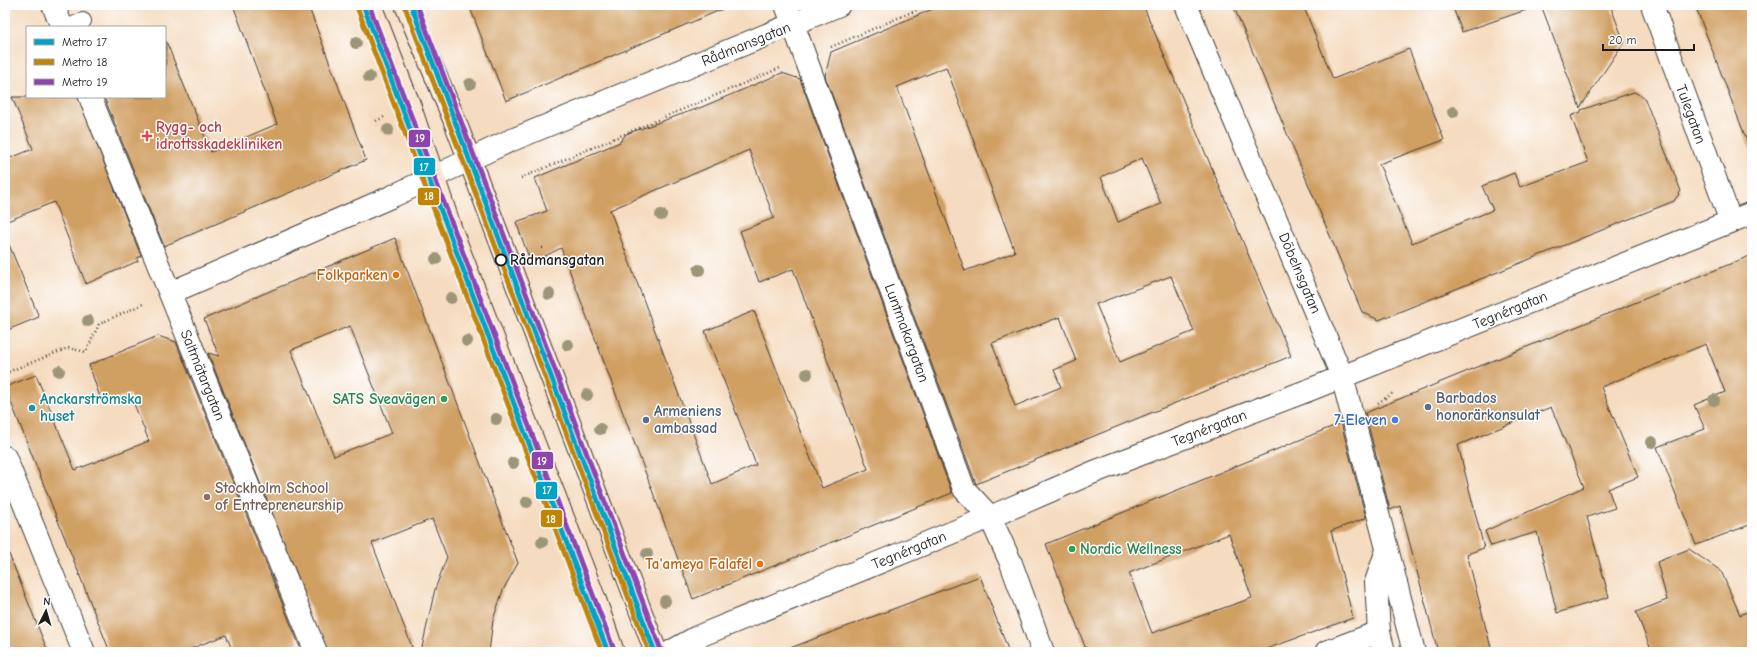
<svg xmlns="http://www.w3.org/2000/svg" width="1757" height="657" font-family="'Comic Neue',sans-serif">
	<rect width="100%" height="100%" fill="#fff"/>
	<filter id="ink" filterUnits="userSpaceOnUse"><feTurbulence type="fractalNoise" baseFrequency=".025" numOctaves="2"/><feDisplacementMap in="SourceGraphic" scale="8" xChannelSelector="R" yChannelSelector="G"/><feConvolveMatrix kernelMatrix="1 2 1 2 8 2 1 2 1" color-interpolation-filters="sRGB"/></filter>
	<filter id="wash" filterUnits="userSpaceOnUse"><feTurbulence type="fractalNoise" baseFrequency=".012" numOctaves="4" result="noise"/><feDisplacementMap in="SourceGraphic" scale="16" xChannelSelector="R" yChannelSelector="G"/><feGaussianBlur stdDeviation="0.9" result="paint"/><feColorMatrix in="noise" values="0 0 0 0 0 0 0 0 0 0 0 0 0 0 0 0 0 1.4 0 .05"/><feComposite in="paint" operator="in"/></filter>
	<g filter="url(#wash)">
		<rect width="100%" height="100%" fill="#f5dbbf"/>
		<g id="blocks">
			<path fill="#d09f62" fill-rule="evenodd" d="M233,5H308L366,160L164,246L104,97H165L166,41L211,152L277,124Z
				M469,5H732L506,101Z
				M942,5H1143L1291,356L976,484L825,76L831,52ZM946,67L1015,252L965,271L897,87ZM1142,158L1161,204L1118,222L1101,177ZM1171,276L1194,331L1120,362L1096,304ZM1060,317L1076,361L1054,370L1061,387L1015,406L992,343Z
				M1233,5H1303L1333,79L1409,49L1444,140L1379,164L1412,243L1493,210L1482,186L1514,173L1520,187L1588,162L1571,116L1581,112V110L1634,92L1644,97L1681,191L1674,201L1379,320L1362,312Z
				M1452,5H1528L1529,9L1462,32Z
				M1541,5H1610L1624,42L1580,108Z
				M1695,5H1752V148L1750,149Z
				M782,73L800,79L952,493L693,599L561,248L531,263L516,222L547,211L535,178L620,142L626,134L702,107ZM749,150L774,218L740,231L759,282L793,269L868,469L822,488L754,311L705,331L756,465L712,484L610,210Z
				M12,97H78L141,256L137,258L138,261L86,284L54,202L5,222V160L33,149Z
				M5,235L39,317L5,331Z
				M395,238L518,563L503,590L493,620L489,652H421L435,589L447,557L432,519L372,543L414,652H328L208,353L219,356L204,319ZM350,326L392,433L334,456L291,350Z
				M1752,255V524L1696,545L1657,447L1705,429L1694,405L1725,392L1706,344L1601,387L1638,477L1608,489L1615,508L1587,517L1609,597L1557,613L1537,532L1491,546L1485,531L1584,487L1551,407L1458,445L1484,548L1467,554L1492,652H1438L1400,506L1390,510L1365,413Z
				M158,336L176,342L302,652H233L226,635L182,652H110L5,387L36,375L75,470L149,441L130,394L102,403L89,365Z
				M1341,423L1366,518L1331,531L1353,618L1258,652H1087L1046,544ZM1229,534L1252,598L1152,633L1129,573Z
				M5,549H7L48,652H5Z
				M1689,549L1721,571L1740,615L1752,610V652H1652L1636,612L1667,600L1657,562Z
				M980,576L1009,652H785V650Z"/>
		</g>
	</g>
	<g filter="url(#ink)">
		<use href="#blocks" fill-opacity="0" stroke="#3d3934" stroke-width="1"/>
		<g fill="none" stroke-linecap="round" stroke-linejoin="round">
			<g stroke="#3d3934" stroke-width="18">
				<path id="service" d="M68,27L83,21"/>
			</g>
			<g stroke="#3d3934" stroke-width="24">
				<path id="minor" d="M53,5L62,27
					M786,5L964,489L990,517L1011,563L1043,652
					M1186,5L1342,376L1414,652
					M1652,5L1731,222
					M90,97L316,652
					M170,293L393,196L507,142L839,5
					M5,457L84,652
					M1326,652L1379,632
					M1384,652L1379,632L1376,582L1387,550"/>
			</g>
			<g stroke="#3d3934" stroke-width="24">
				<path id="tertiary" d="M670,652L697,637L990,517L1094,472L1309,390L1752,213"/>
			</g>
			<g stroke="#3d3934" stroke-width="24">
				<path id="secondary" d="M370,5L410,107L451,230L595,600L613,652
					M406,5L454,119L656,652"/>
			</g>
			<path stroke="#3d3934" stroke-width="2.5" stroke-dasharray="1 3" stroke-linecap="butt" d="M831,47L928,5
				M376,121L384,117
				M521,178L780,68
				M542,248H543
				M5,373L68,348L86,352L99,324L145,303
				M1378,403L1393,393
				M5,405L7,404"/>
			<use href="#service" stroke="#fff" stroke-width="16"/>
			<use href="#minor" stroke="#fff" stroke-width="22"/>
			<use href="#tertiary" stroke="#fff" stroke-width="22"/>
			<use href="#secondary" stroke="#fce5d0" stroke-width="22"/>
			<g stroke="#fff" stroke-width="8">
				<path id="metro-1" d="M363,5L608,652
					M411,5L655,652"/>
			</g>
			<g stroke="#fff" stroke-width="8">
				<path id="metro-2" d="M357,7L602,652
					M405,7L649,652"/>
			</g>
			<g stroke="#fff" stroke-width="8">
				<path id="metro-3" d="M369,5L614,650
					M417,5L661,650"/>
			</g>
			<use href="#metro-1" stroke="#01a2c5" stroke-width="5"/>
			<use href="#metro-2" stroke="#c08407" stroke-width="5"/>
			<use href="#metro-3" stroke="#8e44ad" stroke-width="5"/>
		</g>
		<g fill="#9c9578">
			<circle cx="356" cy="43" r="6"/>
			<circle cx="369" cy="77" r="6"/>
			<circle cx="470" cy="84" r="6"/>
			<circle cx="1453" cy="112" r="6"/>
			<circle cx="388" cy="130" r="6"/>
			<circle cx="661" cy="215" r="6"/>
			<circle cx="436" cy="259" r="6"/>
			<circle cx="699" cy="270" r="6"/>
			<circle cx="549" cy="294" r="6"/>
			<circle cx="451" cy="298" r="6"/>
			<circle cx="88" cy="321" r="6"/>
			<circle cx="467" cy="341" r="6"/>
			<circle cx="568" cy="345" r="6"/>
			<circle cx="59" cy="371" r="6"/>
			<circle cx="807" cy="374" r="6"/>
			<circle cx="587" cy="395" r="6"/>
			<circle cx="1714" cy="400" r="6"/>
			<circle cx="496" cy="419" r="6"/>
			<circle cx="600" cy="429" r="6"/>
			<circle cx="1652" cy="442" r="6"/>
			<circle cx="513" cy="463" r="6"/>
			<circle cx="527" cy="502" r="6"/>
			<circle cx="542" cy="542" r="6"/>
			<circle cx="647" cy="554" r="6"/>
			<circle cx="665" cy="601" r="6"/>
		</g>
	</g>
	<path fill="#e0444e" stroke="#fff" stroke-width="1.5" d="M145 130h4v4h4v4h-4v4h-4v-4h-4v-4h4z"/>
	<circle fill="#fff" stroke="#1c1c1c" stroke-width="2" cx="501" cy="260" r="5.5"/>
	<g fill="#e8710a" stroke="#fff" stroke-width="1.5">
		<circle cx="396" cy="275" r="4"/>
		<circle cx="760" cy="564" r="4"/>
	</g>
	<g fill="#2e9e5b" stroke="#fff" stroke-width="1.5">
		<circle cx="444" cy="399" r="4"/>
		<circle cx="1072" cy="549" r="4"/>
	</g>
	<g fill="#5c6f8a" stroke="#fff" stroke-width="1.5">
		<circle cx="1428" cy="407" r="4"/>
		<circle cx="646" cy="420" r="4"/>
	</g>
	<circle fill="#0f9aa8" stroke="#fff" stroke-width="1.5" cx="32" cy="408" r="4"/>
	<circle fill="#3f7fe0" stroke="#fff" stroke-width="1.5" cx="1395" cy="420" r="4"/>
	<circle fill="#8d6e63" stroke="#fff" stroke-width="1.5" cx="207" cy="497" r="4"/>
	<g text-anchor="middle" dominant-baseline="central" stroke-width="3" stroke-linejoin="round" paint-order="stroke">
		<g font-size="15" fill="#1c1c1c" stroke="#fff">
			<text transform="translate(746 44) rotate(-22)">Rådmansgatan</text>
			<text transform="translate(1691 114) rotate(70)">Tulegatan</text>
			<text transform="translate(1300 273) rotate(67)">Döbelnsgatan</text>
			<text transform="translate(1510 310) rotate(-22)">Tegnérgatan</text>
			<text transform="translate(907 333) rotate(70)">Luntmakargatan</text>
			<text transform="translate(203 375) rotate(68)">Saltmätargatan</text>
			<text transform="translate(1209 428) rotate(-21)">Tegnérgatan</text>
			<text transform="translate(909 550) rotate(-22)">Tegnérgatan</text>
		</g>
		<g font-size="15" font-weight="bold" fill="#be3a42" stroke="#fff" text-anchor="start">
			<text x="156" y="127">Rygg- och<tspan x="156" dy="17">idrottsskadekliniken</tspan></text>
		</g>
		<g font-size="15" font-weight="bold" fill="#1c1c1c" stroke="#fff" text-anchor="start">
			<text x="510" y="260">Rådmansgatan</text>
		</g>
		<g font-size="15" font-weight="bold" fill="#c56008" stroke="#fff" text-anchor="end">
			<text x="388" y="275">Folkparken</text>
			<text x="752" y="564">Ta'ameya Falafel</text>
		</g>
		<g font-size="15" font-weight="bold" fill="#4e5e75" stroke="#fff" text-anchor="start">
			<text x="1436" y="398">Barbados<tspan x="1436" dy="17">honorärkonsulat</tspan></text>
			<text x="654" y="411">Armeniens<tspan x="654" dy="17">ambassad</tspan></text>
		</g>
		<g font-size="15" font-weight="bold" fill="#0d838f" stroke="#fff" text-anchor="start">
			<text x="40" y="399">Anckarströmska<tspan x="40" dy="17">huset</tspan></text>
		</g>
		<g font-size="15" font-weight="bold" fill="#27864d" stroke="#fff" text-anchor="end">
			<text x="436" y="399">SATS Sveavägen</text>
			<text x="1080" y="549" text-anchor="start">Nordic Wellness</text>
		</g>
		<g font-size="15" font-weight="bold" fill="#366cbe" stroke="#fff" text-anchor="end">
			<text x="1387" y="420">7-Eleven</text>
		</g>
		<g font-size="15" font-weight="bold" fill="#785e54" stroke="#fff" text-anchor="start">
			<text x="215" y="488">Stockholm School<tspan x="215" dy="17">of Entrepreneurship</tspan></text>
		</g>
	</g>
	<g stroke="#fff" stroke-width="1.5">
		<rect x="408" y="129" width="23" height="19" rx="4" fill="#8e44ad"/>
		<rect x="413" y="157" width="23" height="19" rx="4" fill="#01a2c5"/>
		<rect x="417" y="187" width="23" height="19" rx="4" fill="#c08407"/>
		<rect x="531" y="451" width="23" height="19" rx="4" fill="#8e44ad"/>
		<rect x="535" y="481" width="23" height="19" rx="4" fill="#01a2c5"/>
		<rect x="540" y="509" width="23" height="19" rx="4" fill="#c08407"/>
	</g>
	<g font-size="11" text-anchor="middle" font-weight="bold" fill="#fff">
		<text x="420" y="142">19</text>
		<text x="424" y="171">17</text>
		<text x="429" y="200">18</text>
		<text x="542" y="465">19</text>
		<text x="547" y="494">17</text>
		<text x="551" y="523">18</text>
	</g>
	<rect width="1757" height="657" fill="none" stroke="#fff" stroke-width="20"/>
	<rect x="26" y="26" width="140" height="72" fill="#ffffff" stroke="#a4a4a4"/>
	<rect x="34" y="39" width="20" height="6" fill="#01a2c5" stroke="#a4a4a4"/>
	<text x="62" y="46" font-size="12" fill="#1c1c1c">Metro 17</text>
	<rect x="34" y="59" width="20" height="6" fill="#c08407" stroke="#a4a4a4"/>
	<text x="62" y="66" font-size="12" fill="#1c1c1c">Metro 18</text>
	<rect x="34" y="79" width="20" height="6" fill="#8e44ad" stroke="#a4a4a4"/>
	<text x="62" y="86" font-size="12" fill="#1c1c1c">Metro 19</text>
	<g transform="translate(46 611) rotate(5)" stroke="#ffffff" stroke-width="3" paint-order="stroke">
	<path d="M0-3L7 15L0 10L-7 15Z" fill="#1c1c1c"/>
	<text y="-6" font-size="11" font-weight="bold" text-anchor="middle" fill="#1c1c1c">N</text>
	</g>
	<path d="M1603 44v6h91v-6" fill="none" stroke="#1c1c1c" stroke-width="2"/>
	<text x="1609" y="44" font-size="12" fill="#1c1c1c" stroke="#ffffff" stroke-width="3" paint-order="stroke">20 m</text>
</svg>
